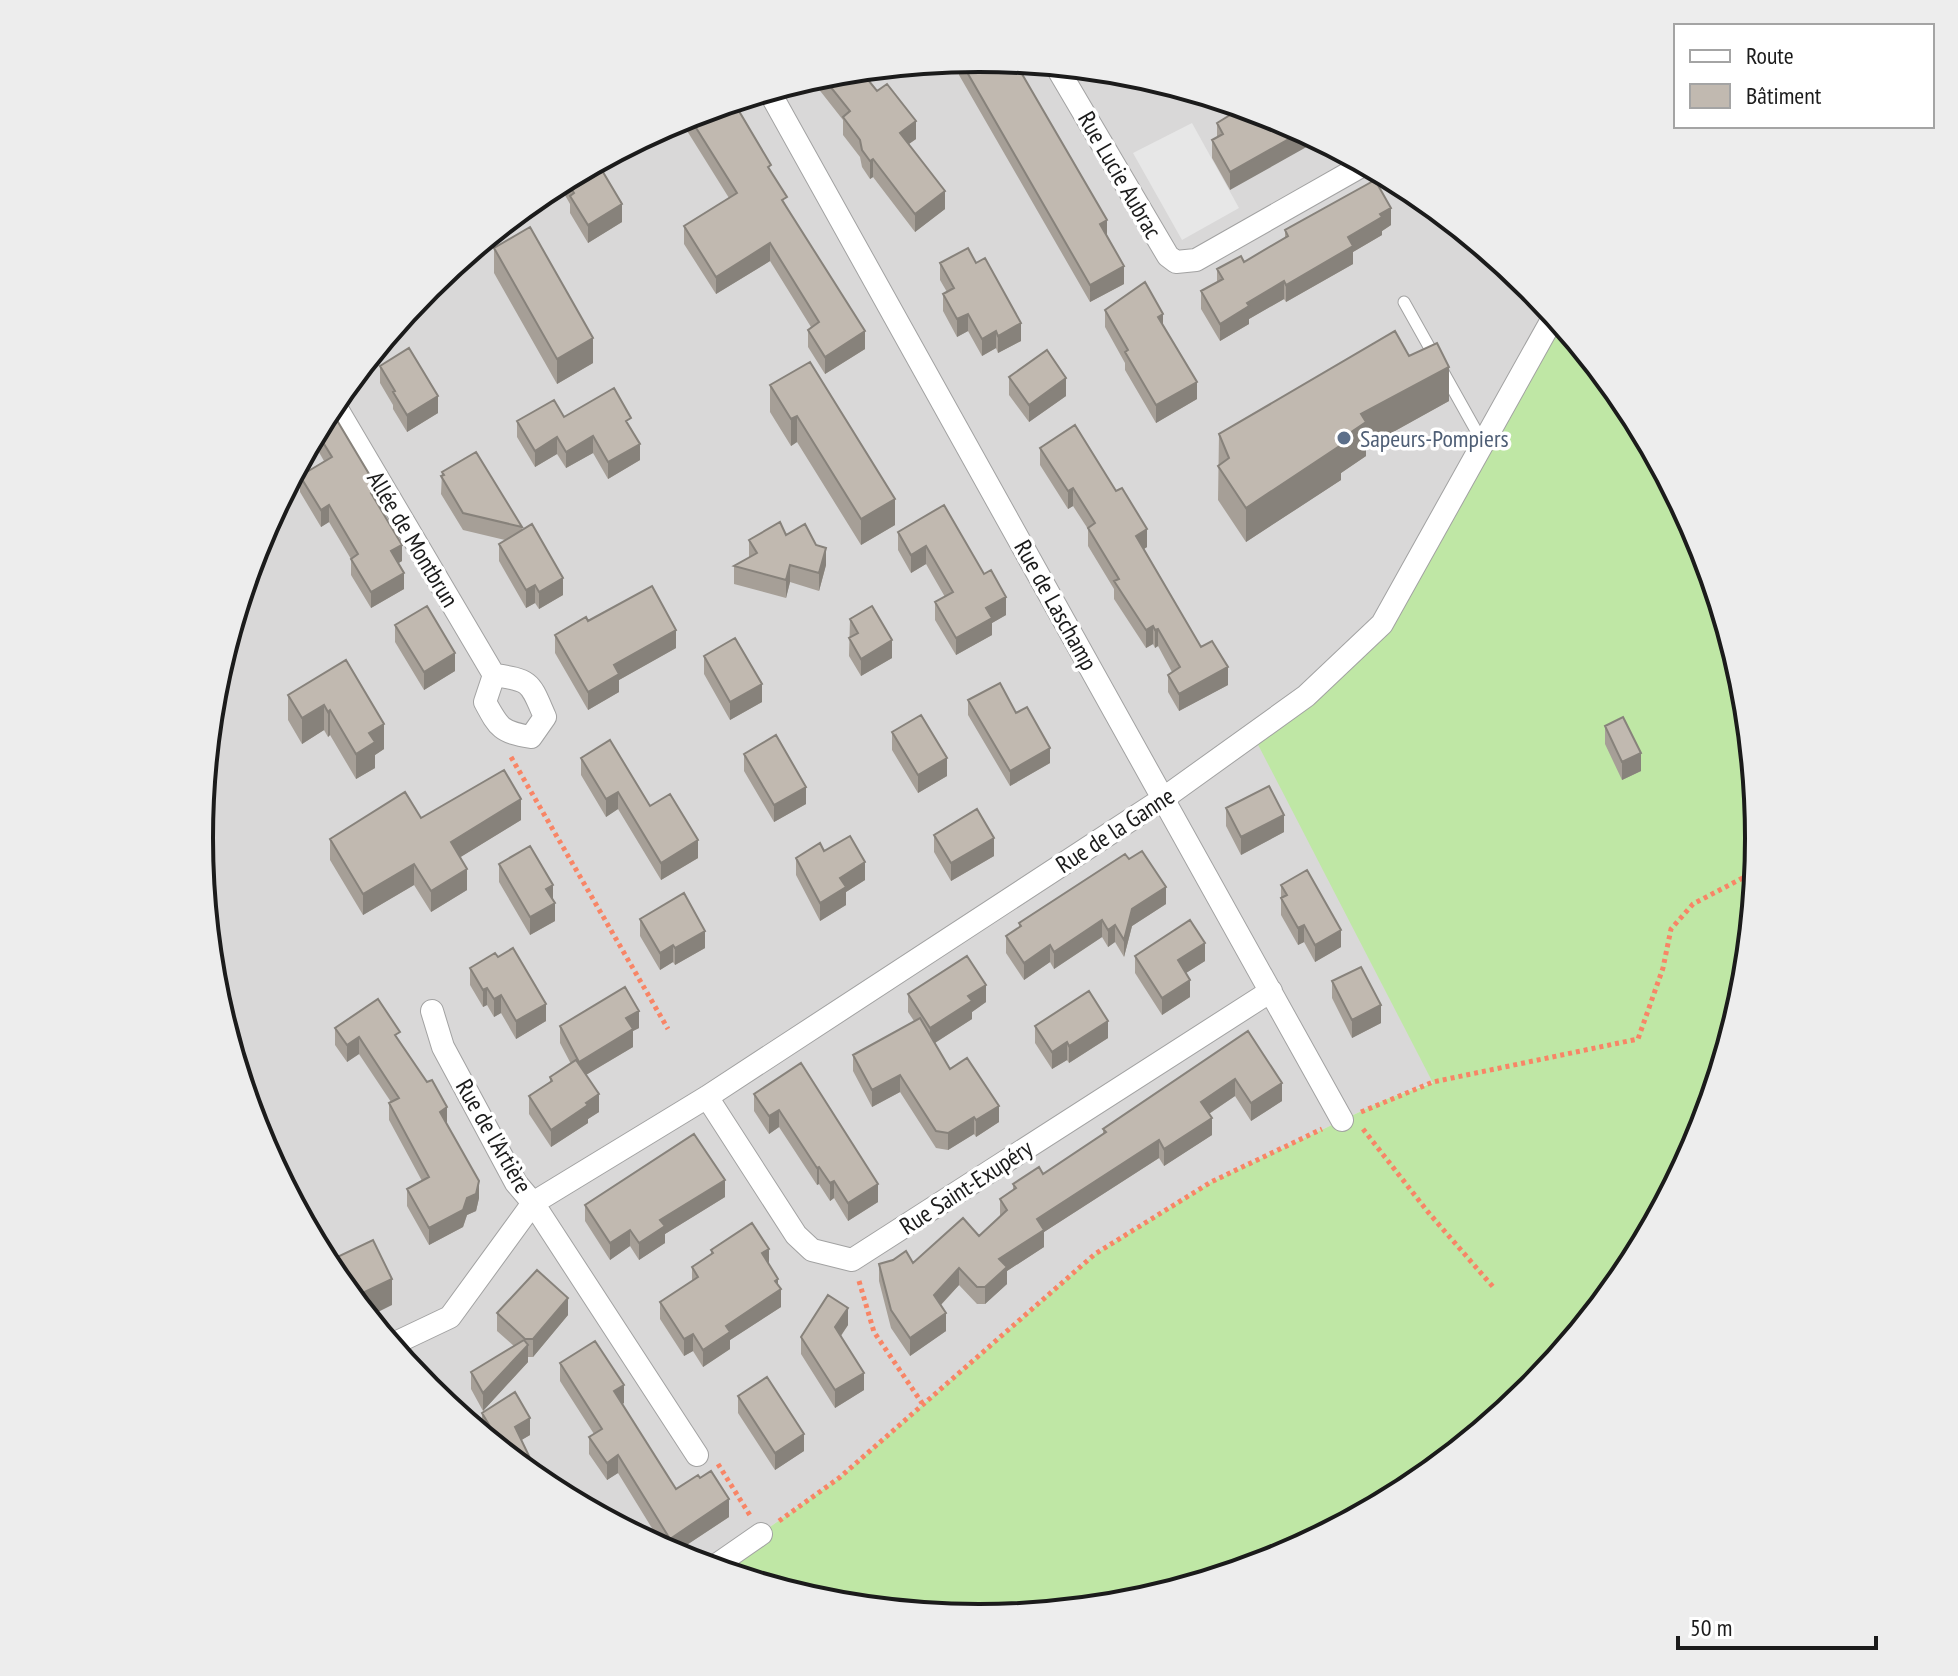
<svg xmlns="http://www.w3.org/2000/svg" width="1958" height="1676" font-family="'PT Sans Narrow',sans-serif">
	<rect width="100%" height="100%" fill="#edeae0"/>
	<path fill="#d9d8d8" d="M979,58L1132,73L1278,118L1413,190L1531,287L1554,316L1382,624L1254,735L1433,1082L1387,1099L1211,1182L1095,1254L839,1478L712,1568L680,1558L545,1486L427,1389L330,1271L258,1136L214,990L199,838L214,685L259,539L331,404L428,286L546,189L681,117L827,73Z"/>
	<path fill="#bfe7a5" d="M1554,316L1628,405L1700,540L1744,686L1759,838L1744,991L1699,1137L1627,1272L1530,1390L1412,1487L1277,1559L1131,1603L979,1618L826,1603L712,1568L839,1478L1095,1254L1211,1182L1387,1099L1433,1083L1253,735L1382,624Z"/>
	<path fill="#e7e7e7" d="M1192,123L1239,208L1182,240L1133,153Z"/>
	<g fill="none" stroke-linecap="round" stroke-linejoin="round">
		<g stroke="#a2a2a2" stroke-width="13">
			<path id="lane" d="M1404,302L1483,443"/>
		</g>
		<g stroke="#a2a2a2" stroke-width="24">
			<path id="street" d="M1056,66L1168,256L1176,262L1196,260L1365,164
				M769,91L1342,1120
				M333,402L494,675L485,702C499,728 501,732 531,737L545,717C530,683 532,680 494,675
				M432,1011L443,1047L478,1112L516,1183L533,1203L697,1455
				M707,1097L796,1235L812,1250L852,1260L1271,991
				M391,1345L450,1317L533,1203L707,1097L1164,798L1306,696L1382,624L1554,316
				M712,1568L761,1534"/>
		</g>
		<path stroke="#f88566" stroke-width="5" stroke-dasharray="4 4" stroke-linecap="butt" d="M511,757L668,1029
			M1361,1112L1433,1082L1638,1039L1663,968L1671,929L1693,904L1756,871
			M1363,1129L1428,1212L1494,1288
			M859,1281L874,1332L922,1403
			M718,1464L751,1517
			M779,1521L839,1478L1095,1254L1211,1182L1322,1129"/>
		<use href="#lane" stroke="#fff" stroke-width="11"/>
		<use href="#street" stroke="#fff" stroke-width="22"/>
	</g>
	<path fill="#a69f97" d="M979,58L1107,235L1124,284L1090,302L959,75V60Z
		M827,73L916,139L909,144L945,209L915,232L873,177L870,179L862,167L860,157L843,135V120L810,78Z
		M733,101L771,171L787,208L865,349L825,374L808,347V330L811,327L770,261L716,294L684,244V226L729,198L679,118Z
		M1240,109L1230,190L1212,158V140L1217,137V123Z
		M597,162L622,222L588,243L570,213V204L558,183Z
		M1391,225L1382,231V235L1353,252V264L1286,302L1284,299L1249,319V324L1220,341L1201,309V291L1217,282V269L1244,262L1285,238V230Z
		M494,248L593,363L557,384L494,273Z
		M940,263L1021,341L998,353L996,348L982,356L968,331L957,337L943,311V294L947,292L940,280Z
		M1105,310L1163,326L1197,399L1156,423L1125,370V363L1105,327Z
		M1409,356L1449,401L1366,447V456L1341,473V480L1246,542L1218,500L1219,434Z
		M380,366L438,413L407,432L393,409V405L380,383Z
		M1009,377L1066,396L1029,422L1009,395Z
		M770,385L895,525L861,545L797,442L791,446L770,412Z
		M329,407L378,503L402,561L398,563L404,589L371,608L351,575V559L329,522L321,527L300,492V476L324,461L312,440Z
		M564,417L631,428L640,460L608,479L593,453L566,468L557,454L535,467L517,437V421Z
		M1040,448L1147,547L1144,549L1201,647L1228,685L1179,711L1168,692V675L1172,672L1158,646L1155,648L1153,644L1146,648L1114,599V589L1088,546V529L1073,506L1068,509L1040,465Z
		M442,472L522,527V531L563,595L539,609L535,603L526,608L499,561V544L505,540L463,530L441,494Z
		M944,505L1006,615L992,623V635L956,655L935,620V602L945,597L926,564L911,573L898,550V532Z
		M786,535L826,565L819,591L790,582L786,598L734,584V566L749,558V540Z
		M850,619L892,658L861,676L849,656Z
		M588,621L676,648L619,680V692L588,710L555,653V635Z
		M395,625L455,671L424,690L395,642Z
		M704,656L762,702L730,720L704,674Z
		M346,660L384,749L375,755V768L356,779L330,735L328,737L324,730L302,744L288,720V695Z
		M968,700L1050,763L1010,786L968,715Z
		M1605,726L1641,771L1622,780L1605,744Z
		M892,732L947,776L918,793L892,750Z
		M744,754L806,804L774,822L744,771Z
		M581,758L650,806L698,858L661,880L618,809L606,817L581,775Z
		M1226,808L1284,832L1241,855L1226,826Z
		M421,818L521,820L460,857L467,890L431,912L414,885L363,915L330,860V839Z
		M934,835L994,856L951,881L934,852Z
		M824,851L865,880L846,892V905L820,921L796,875V858Z
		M1129,859L1166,904L1132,926L1124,957L1115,942L1108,947L1102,937L1054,969L1050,962L1024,980L1006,953V936L1019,927V923Z
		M499,864L555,921L530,935L499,882Z
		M1281,885L1341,947L1315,962L1304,942L1298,945L1281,915Z
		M640,919L705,948L675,965L673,962L660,970L640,936Z
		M1135,956L1205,961L1186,973L1190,997L1162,1015L1135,973Z
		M470,968L546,1021L516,1039L501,1013L494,1017L487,1005L483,1007L470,985Z
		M1332,981L1381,1023L1352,1038L1332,998Z
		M908,994L986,1002L972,1012V1019L935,1043L950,1069L999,1122L976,1137L974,1134L948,1150L936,1148L900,1092L872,1107L853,1071V1055L914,1021L908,1012Z
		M560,1026L639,1028L633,1031V1047L586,1075L599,1112L588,1119V1123L551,1147L529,1114V1096L550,1082V1077L571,1064L560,1043Z
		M1035,1026L1108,1038L1069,1063L1067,1060L1052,1069L1035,1043Z
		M335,1028L400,1042L447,1125L479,1198L476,1211L467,1215L463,1227L429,1245L407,1206V1189L422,1181L389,1120V1103L391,1102L359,1054L347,1062L335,1045Z
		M1248,1031L1282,1101L1251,1121L1235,1096L1209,1114L1212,1135L1164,1166L1159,1158L1044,1232V1247L1007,1271V1284L985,1304H977L959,1285L941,1305L946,1331L910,1356L891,1328L879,1281V1264L913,1263L979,1236L1000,1216V1199L1013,1190V1184L1043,1174L1103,1134V1129Z
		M801,1063L878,1202L848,1221L834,1198L830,1201L819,1184L817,1185L779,1127L769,1134L754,1111V1094Z
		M725,1197L665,1234V1243L639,1260L630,1246L610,1260L585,1221V1205Z
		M711,1250L769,1264L778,1286L781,1307L730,1340V1349L703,1367L693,1351L684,1356L660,1319V1302L692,1281V1267L711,1255Z
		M497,1313L568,1315L533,1357H528V1362L483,1411L471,1389V1372L514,1346L497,1331Z
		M848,1325L841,1336L864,1390L835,1408L801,1354V1337Z
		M560,1363L624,1403L622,1404L676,1489L729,1517L673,1554L666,1551L618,1473L607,1480L589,1454V1437L594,1434L560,1381Z
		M738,1396L804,1451L775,1470L738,1413Z
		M482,1413L530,1435L521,1440L542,1483L488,1439L482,1430Z"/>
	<path fill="#87827b" d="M916,121V139L900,150V133Z
		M1303,131L1319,140L1230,190V172Z
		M873,159V177L870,179V161Z
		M945,191V209L915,232V214Z
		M622,204V222L588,243V225Z
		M1391,208V225L1382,231V235L1353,252V264L1286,302V285L1348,237L1380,214Z
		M1107,220V238L1100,224Z
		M770,243V261L716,294V277Z
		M1124,266V284L1090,302V285Z
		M1284,281V299L1249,319V324L1220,341V324L1247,303Z
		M968,314V331L957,337V319Z
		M1163,314V332L1158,317Z
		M1021,323V341L998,353V336Z
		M865,331V349L825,374V357Z
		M996,331V348L982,356V339Z
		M593,338V363L557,384V359Z
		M1449,367V401L1366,447V456L1341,473V480L1246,542V508L1338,441L1361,414Z
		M1066,378V396L1029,422V405Z
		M1197,382V399L1156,423V405Z
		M438,396V413L407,432V415Z
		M797,416V442L791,446V419Z
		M593,436V453L566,468V452Z
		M557,437V454L535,467V451Z
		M640,444V460L608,479V462Z
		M1073,488V506L1068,509V491Z
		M378,489V505L371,493Z
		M285,496V512L267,522L280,498Z
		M895,499V525L861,545V519Z
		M329,505V522L321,527V510Z
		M1147,529V547L1136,554V536Z
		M402,545V561L391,568V551Z
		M926,546V564L911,573V555Z
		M826,548V565L819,591V573Z
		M790,565V582L786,598V580Z
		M404,573V589L371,608V592Z
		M563,578V595L539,609V592Z
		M535,585V603L526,608V590Z
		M1006,597V615L992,623V635L956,655V638L986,608Z
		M1153,626V644L1146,648V630Z
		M1158,629V646L1155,648V630Z
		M676,630V648L619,680V692L588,710V692L614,665Z
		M892,640V658L861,676V659Z
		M455,653V671L424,690V672Z
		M1228,667V685L1179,711V694Z
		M762,684V702L730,720V702Z
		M324,705V730L302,744V718Z
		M330,710V735L328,737V712Z
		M384,724V749L375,755V768L356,779V754L369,733Z
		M1050,748V763L1010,786V771Z
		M1641,753V771L1622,780V762Z
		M947,758V776L918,793V775Z
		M806,787V804L774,822V805Z
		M618,792V809L606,817V799Z
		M521,799V820L451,863V842Z
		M1284,815V832L1241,855V837Z
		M994,838V856L951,881V863Z
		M698,840V858L661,880V863Z
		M865,862V880L846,892V905L820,921V903L840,878Z
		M414,864V885L363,915V894Z
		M467,869V890L431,912V891Z
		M553,885V903L546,889Z
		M1166,887V904L1132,926L1124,957V940L1132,909Z
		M555,903V921L530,935V917Z
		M1102,920V937L1054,969V952Z
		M1115,925V942L1108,947V930Z
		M1304,925V942L1298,945V928Z
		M1341,930V947L1315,962V945Z
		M705,931V948L675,965V948Z
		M1205,943V961L1178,978V960Z
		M673,945V962L660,970V953Z
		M1050,945V962L1024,980V963Z
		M1190,980V997L1162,1015V998Z
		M986,985V1002L972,1012V1019L930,1046V1028L968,996Z
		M487,988V1005L483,1007V990Z
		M501,995V1013L494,1017V999Z
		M546,1004V1021L516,1039V1021Z
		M1381,1005V1023L1352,1038V1020Z
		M639,1011V1028L633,1031V1047L579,1079V1062L626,1018Z
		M1108,1021V1038L1069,1063V1046Z
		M359,1037V1054L347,1062V1045Z
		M1067,1042V1060L1052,1069V1052Z
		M900,1075V1092L872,1107V1090Z
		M1235,1079V1096L1201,1119V1102Z
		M1282,1083V1101L1251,1121V1103Z
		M599,1094V1112L588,1119V1123L551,1147V1130Z
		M999,1106V1122L976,1137V1120Z
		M447,1107V1124L440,1112Z
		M779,1110V1127L769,1134V1116Z
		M974,1117V1134L948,1150V1133Z
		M1212,1118V1135L1164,1166V1149Z
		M1159,1140V1158L1044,1232V1247L1007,1271V1284L985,1304V1287L999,1259L1037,1219Z
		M819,1167V1184L817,1185V1168Z
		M725,1180V1197L665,1234V1243L639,1260V1243L660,1220Z
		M479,1181V1198L476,1211L467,1215L463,1227L429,1245V1228L467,1198Z
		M834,1181V1198L830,1201V1183Z
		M878,1184V1202L848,1221V1203Z
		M630,1230V1246L610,1260V1243Z
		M769,1249V1266L762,1253Z
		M959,1268V1285L934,1312V1295Z
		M392,1279V1305L368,1317L352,1298Z
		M778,1279V1291L781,1289V1307L730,1340V1349L703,1367V1350L726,1326Z
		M568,1298V1315L533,1357V1339Z
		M848,1308V1325L835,1344V1327Z
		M946,1313V1331L910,1356V1338Z
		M693,1334V1351L684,1356V1339Z
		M528,1345V1362L483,1411V1393Z
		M864,1373V1390L835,1408V1390Z
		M624,1385V1403L614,1409V1391Z
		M530,1418V1435L515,1444V1427Z
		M804,1434V1451L775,1470V1453Z
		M618,1455V1473L607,1480V1463Z
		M729,1499V1517L673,1554L670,1553V1539Z"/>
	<path fill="#c1b9b0" stroke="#87827b" stroke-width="2" d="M979,58L1015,62L1107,220L1100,224L1124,266L1090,285L960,60Z
		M860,70L877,91L887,84L916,121L900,133L945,191L915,214L873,159L870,161L862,150L860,140L843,117L850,111L821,75L827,73Z
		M733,101L771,165L768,167L787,197L782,200L865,331L825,357L808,330L819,322L770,243L716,277L684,226L737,193L688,115Z
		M1240,109L1246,119L1260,112L1278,118L1303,131L1230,172L1212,140L1223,134L1217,123Z
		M597,162L622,204L588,225L570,196L574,193L565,179Z
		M1375,180L1391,208L1380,214L1382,217L1348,237L1353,246L1286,285L1284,281L1247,303L1249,306L1220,324L1201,291L1223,279L1217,269L1241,256L1244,262L1288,236L1285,230Z
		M530,227L593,338L557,359L494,248Z
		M968,248L976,263L985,258L1021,323L998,336L996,331L982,339L968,314L957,319L943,294L954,288L940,263Z
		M1145,282L1163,314L1158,317L1197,382L1156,405L1125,352L1128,350L1105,310Z
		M1395,331L1409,356L1437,343L1449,367L1361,414L1366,422L1338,441L1341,445L1246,508L1218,466L1229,458L1219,434Z
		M409,348L438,396L407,415L393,392L395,391L380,366Z
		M1047,350L1066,378L1029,405L1009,377Z
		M810,362L895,499L861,519L797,416L791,419L770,385Z
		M614,388L631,418L626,421L640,444L608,462L593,436L566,452L557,437L535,451L517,421L554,400L564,417Z
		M329,407L378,489L371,493L402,545L391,551L404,573L371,592L351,559L358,554L329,505L321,510L300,476L332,457L316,431Z
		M1075,425L1116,491L1122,488L1147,529L1136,536L1201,647L1212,641L1228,667L1179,694L1168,675L1180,667L1158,629L1155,630L1153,626L1146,630L1114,581L1119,579L1088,528L1095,523L1073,488L1068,491L1040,448Z
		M476,452L522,527L463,513L441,476L444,475L442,472Z
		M944,505L984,574L991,570L1006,597L986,608L992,618L956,638L935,602L953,592L926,546L911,555L898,532Z
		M780,522L786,535L805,524L816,545L826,548L819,573L790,565L786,580L734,566L757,553L749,540Z
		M532,524L563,578L539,592L535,585L526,590L499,544Z
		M652,586L676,630L614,665L619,674L588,692L555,635L586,617L588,621Z
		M427,606L455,653L424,672L395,625Z
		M872,606L892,640L861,659L849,638L858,633L850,619Z
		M735,638L762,684L730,702L704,656Z
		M346,660L384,724L369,733L375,742L356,754L330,710L328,712L324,705L302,718L288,695Z
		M1000,683L1016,713L1027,707L1050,748L1010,771L968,700Z
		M921,715L947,758L918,775L892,732Z
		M1623,717L1641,753L1622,762L1605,726Z
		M776,735L806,787L774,805L744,754Z
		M610,740L650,806L670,794L698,840L661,863L618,792L606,799L581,758Z
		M504,770L521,799L451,842L467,869L431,891L414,864L363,894L330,839L405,792L421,818Z
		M1269,786L1284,815L1241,837L1226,808Z
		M977,809L994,838L951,863L934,835Z
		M850,836L865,862L840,878L846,887L820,903L796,858L820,843L824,851Z
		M530,846L553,885L546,889L555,903L530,917L499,864Z
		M1142,851L1166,887L1132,909L1124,940L1115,925L1108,930L1102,920L1054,952L1050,945L1024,963L1006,936L1021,926L1019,923L1125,854L1129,859Z
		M1307,870L1341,930L1315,945L1304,925L1298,928L1281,898L1287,895L1281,885Z
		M684,893L705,931L675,948L673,945L660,953L640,919Z
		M1190,920L1205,943L1178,960L1190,980L1162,998L1135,956Z
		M513,948L546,1004L516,1021L501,995L494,999L487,988L483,990L470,968L495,953L498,957Z
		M967,956L986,985L968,996L972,1001L930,1028L908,994Z
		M1361,967L1381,1005L1352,1020L1332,981Z
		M625,987L639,1011L626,1018L633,1029L579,1062L560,1026Z
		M1089,991L1108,1021L1069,1046L1067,1042L1052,1052L1035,1026Z
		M378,999L400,1032L395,1035L427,1082L432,1080L447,1107L440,1112L479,1181L476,1194L467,1198L463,1210L429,1228L407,1189L429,1177L389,1103L399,1098L359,1037L347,1045L335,1028Z
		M920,1018L950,1069L967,1058L999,1106L976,1120L974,1117L948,1133L936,1131L900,1075L872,1090L853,1055Z
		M1248,1031L1282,1083L1251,1103L1235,1079L1201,1102L1212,1118L1164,1149L1159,1140L1037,1219L1044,1230L999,1259L1007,1267L985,1287H977L959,1268L934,1295L946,1313L910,1338L891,1310L879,1264L893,1260L906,1251L913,1263L963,1218L979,1236L1007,1210L1000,1199L1016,1188L1013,1184L1039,1167L1043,1174L1106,1132L1103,1129Z
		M576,1060L599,1094L586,1103L588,1105L551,1130L529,1096L552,1081L550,1077Z
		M801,1063L878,1184L848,1203L834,1181L830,1183L819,1167L817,1168L779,1110L769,1116L754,1094Z
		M694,1134L725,1180L660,1220L665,1226L639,1243L630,1230L610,1243L585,1205Z
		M752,1223L769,1249L762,1253L778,1279L775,1281L781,1289L726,1326L730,1332L703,1350L693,1334L684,1339L660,1302L698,1277L692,1267L713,1253L711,1250Z
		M313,1234L327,1262L373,1240L392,1279L352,1298L330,1271L311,1235Z
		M537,1270L568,1298L533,1339H525L497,1313Z
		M828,1295L848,1308L835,1327L864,1373L835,1390L801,1337Z
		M524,1340L528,1345L483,1393L471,1372Z
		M595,1341L624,1385L614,1391L676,1489L698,1475L700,1478L711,1471L729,1499L670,1539L618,1455L607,1463L589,1437L602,1429L560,1363Z
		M767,1377L804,1434L775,1453L738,1396Z
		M515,1392L530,1418L515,1427L542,1483L507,1455L482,1413Z"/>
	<circle fill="#5c6f8a" stroke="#fff" stroke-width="3" cx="1344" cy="438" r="8"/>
	<g text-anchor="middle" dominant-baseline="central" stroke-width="7" stroke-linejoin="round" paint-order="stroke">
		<g font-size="24" fill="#1b1b1b" stroke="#fff">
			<text transform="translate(1120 175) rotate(60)">Rue Lucie Aubrac</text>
			<text transform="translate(413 539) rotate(59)">Allée de Montbrun</text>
			<text transform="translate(1056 605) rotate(61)">Rue de Laschamp</text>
			<text transform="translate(1115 830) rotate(-33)">Rue de la Ganne</text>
			<text transform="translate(494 1136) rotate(60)">Rue de l'Artière</text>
			<text transform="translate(966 1187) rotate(-33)">Rue Saint-Exupéry</text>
		</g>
		<g font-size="24" fill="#4e5e75" stroke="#fff" text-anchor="start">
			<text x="1360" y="438">Sapeurs-Pompiers</text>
		</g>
	</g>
	<path d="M0 0H1958V1676H0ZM213 838a766 766 0 1 1 1532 0a766 766 0 1 1-1532 0Z" fill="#ededed" fill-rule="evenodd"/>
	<path fill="none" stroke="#1b1b1b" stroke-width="4" d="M213 838a766 766 0 1 1 1532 0a766 766 0 1 1-1532 0Z"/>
	<rect x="1674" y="24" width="260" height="104" fill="#ffffff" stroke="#a4a4a4" stroke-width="2"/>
	<rect x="1690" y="50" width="40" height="12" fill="#ffffff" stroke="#a4a4a4" stroke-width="2"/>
	<text x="1746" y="64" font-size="24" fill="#1b1b1b">Route</text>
	<rect x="1690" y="84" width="40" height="24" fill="#c1b9b0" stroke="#a4a4a4" stroke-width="2"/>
	<text x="1746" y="104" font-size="24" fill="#1b1b1b">Bâtiment</text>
	<path d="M1678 1636v12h198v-12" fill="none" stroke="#1b1b1b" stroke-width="4"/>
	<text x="1690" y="1636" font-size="24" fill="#1b1b1b" stroke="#ffffff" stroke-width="6" paint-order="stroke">50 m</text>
</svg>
